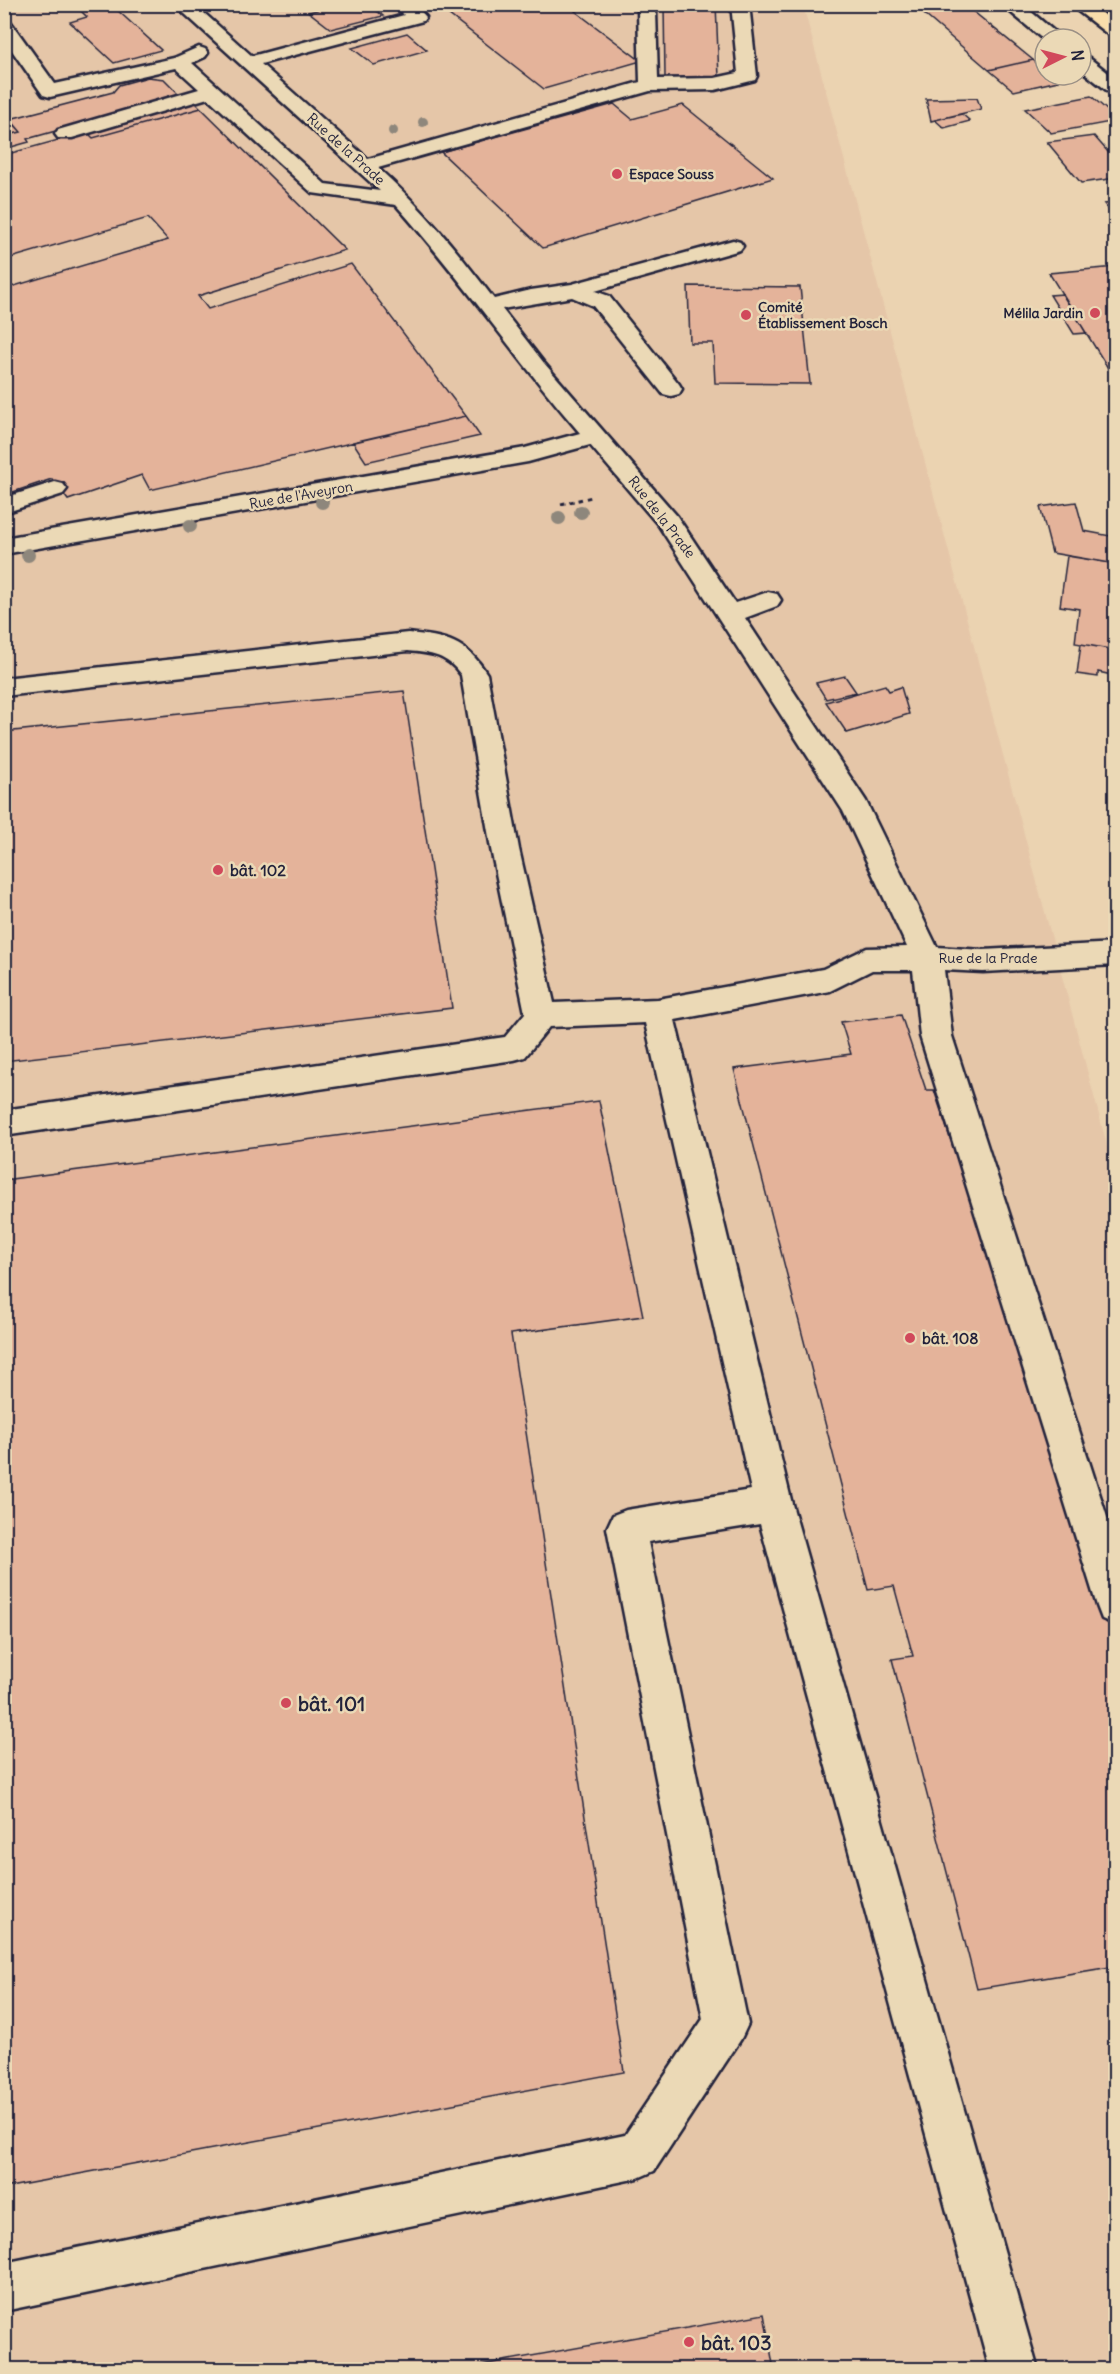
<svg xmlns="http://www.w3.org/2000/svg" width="1120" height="2374" font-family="Delius,sans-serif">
	<rect width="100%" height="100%" fill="#ebd3b1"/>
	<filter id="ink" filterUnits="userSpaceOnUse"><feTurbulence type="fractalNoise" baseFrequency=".0167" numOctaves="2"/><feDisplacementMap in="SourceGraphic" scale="12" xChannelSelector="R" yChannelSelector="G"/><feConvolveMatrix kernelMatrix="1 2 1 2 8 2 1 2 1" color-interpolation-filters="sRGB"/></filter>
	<g filter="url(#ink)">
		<path fill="#e5c6a8" d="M5,5H803L1115,1175V2369L5,2370Z"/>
		<path fill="#e4b39a" stroke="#22223b" stroke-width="1.5" d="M74,4H127L129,6L116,9L161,50L114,63L70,22L87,17Z
			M339,4H368L383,16L331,29L309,12Z
			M436,4H483L448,14Z
			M483,4H596L575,11L641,61L544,89L448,14Z
			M664,4H716L719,78L665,77Z
			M946,4H964L1033,60L989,70L918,9Z
			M407,33L427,50L374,65L352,48Z
			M1033,60L1045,70V75H1051L1058,81L1014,91L989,70Z
			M148,77L164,79L181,96L27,139L29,142L4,149V136L21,132L10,119L113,92L119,85Z
			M1091,96L1116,118V121L1051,133L1025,109Z
			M977,98L981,109L931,121L926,99Z
			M195,102L201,108L93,138L87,132Z
			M614,104L632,119L683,105L773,178L543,248L441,152Z
			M201,108L345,250L198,296L208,309L351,264L466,416L150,490L142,475L68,500L52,479L4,495V289L168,240L148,218L4,260V155L87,132L93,138Z
			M962,114L970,121L944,128L935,120Z
			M12,122L21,132L4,136V124Z
			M1094,136L1116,161V178L1081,183L1047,142Z
			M1116,203V219L1104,204Z
			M1116,267V381L1049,273Z
			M688,286L800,287L810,384L715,383L713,343H690Z
			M1063,294L1086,333L1074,334L1050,295Z
			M466,416L480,436L366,462L353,442Z
			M1076,502L1084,531L1116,537V564L1052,553L1040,507Z
			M1067,556L1116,564V650L1075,643L1079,609L1060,606Z
			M1081,644L1115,650L1112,675L1098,672V677L1077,674Z
			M845,676L856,692L826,699L816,683Z
			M885,685L889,691L901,687L909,714L847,733L826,702Z
			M404,691L452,1008L4,1061V732Z
			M901,1015L926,1090H934L1116,1632V1966L977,1989L892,1659L913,1656L894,1586L868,1590L734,1069L851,1054L841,1022Z
			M599,1101L643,1316L511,1334L624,2072L4,2188V1180Z
			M764,2314L774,2370H454Z"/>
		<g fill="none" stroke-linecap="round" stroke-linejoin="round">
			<g stroke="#22223b" stroke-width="5">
				<path id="minor" d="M174,4H194L252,56L404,15L394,4H414L426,17L423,21L261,64L368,159L640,82L638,11L641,7H653L656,11L658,79L715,78L738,73L731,4H749L757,76L755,80L715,90L650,91L378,168C423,208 458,252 494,299L531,290L572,284L733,240L740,242L743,246L740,250L595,291L609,296L679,384L682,389L679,394L671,396L663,394L593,306L572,297L502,309L544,363L677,516L735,603L768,592L777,594L781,600L777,606L745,618L866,801L937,947L983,950L1116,943V965L983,972L944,970L952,1036L1116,1545V1625L1102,1619L1097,1606L920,1036L913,970H872L830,991L675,1020L792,1504L1038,2370H990L760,1524L648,1542L748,2024L741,2039L654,2171L638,2178L4,2311V2263L625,2135L703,2019L607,1528L613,1515L626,1510L751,1490L645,1023L549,1027L525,1057L514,1060L4,1136V1110L505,1037L525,1013L491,849L461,675C447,655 431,653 408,651L4,696V678L408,633C446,637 466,640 487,674L519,849L554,1003L658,999L823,969L867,948L907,947L843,811L659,526L590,445L528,462L4,554V538L525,448L580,433C516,359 461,278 396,205L312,193L208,98L72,138H58L55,134L58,130L199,89L176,68L50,97L43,95L4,39V20L10,21L55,84L174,58L199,47L205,49L208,53L205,57L192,63L325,184L380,191Z
					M1001,4H1022L1063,39L1045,41Z
					M1081,55L1088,57L1116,79V94L1109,92L1081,70Z
					M55,482L63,484L67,489L63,494L4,513V498Z"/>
			</g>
			<g stroke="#22223b" stroke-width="5">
				<path id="major" d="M1069,4H1090L1116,23V37L1110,36Z"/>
			</g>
			<path stroke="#22223b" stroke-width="3" stroke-dasharray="4.5 4" stroke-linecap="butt" d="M561,504L592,497"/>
			<use href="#minor" fill="#ebd9b6" fill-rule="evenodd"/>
			<use href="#major" fill="#f9ddab" fill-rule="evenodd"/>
		</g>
		<g fill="#8e877b">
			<circle cx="423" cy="122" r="5"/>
			<circle cx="393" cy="131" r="5"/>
			<circle cx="322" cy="502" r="7"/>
			<circle cx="581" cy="512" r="7"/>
			<circle cx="559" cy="518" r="7"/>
			<circle cx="190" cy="526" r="7"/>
			<circle cx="28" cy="555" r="7"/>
		</g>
	</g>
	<g fill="#d1495b" stroke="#ebd9b6" stroke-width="2">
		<circle cx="617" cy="174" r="6"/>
		<circle cx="1095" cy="313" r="6"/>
		<circle cx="746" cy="315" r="6"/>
		<circle cx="218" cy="870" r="6"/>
		<circle cx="910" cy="1338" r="6"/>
		<circle cx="286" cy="1703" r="6"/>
		<circle cx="689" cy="2342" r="6"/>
	</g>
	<g text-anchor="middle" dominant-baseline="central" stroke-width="5" stroke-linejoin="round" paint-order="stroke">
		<g font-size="14" fill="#22223b" stroke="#ebd9b6">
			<text transform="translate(346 149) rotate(42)">Rue de la Prade</text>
			<text transform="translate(301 495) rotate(-10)">Rue de l'Aveyron</text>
			<text transform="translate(662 517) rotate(52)">Rue de la Prade</text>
			<text x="988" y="958">Rue de la Prade</text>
		</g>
		<g font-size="14" font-weight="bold" fill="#22223b" stroke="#ebd9b6" text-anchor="start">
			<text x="629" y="174">Espace Souss</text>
			<text x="758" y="307">Comité<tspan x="758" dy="16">Établissement Bosch</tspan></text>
			<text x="1083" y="313" text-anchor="end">Mélila Jardin</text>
		</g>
		<g font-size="16" font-weight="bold" fill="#22223b" stroke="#ebd9b6" text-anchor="start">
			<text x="230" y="870">bât. 102</text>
			<text x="922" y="1338">bât. 108</text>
		</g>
		<g font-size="20" font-weight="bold" fill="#22223b" stroke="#ebd9b6" text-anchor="start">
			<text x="298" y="1703">bât. 101</text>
			<text x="701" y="2342">bât. 103</text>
		</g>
	</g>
	<rect width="1120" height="2374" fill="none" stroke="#ebd9b6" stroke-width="24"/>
	<rect x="12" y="12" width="1096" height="2350" fill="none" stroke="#22223b" stroke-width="2" filter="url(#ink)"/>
	<g transform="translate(1063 57) rotate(84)"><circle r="28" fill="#ebd9b6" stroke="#9b9085" stroke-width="1.5"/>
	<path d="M0-4.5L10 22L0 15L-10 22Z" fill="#d1495b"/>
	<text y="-9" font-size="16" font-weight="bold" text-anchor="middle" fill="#22223b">N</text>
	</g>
</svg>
